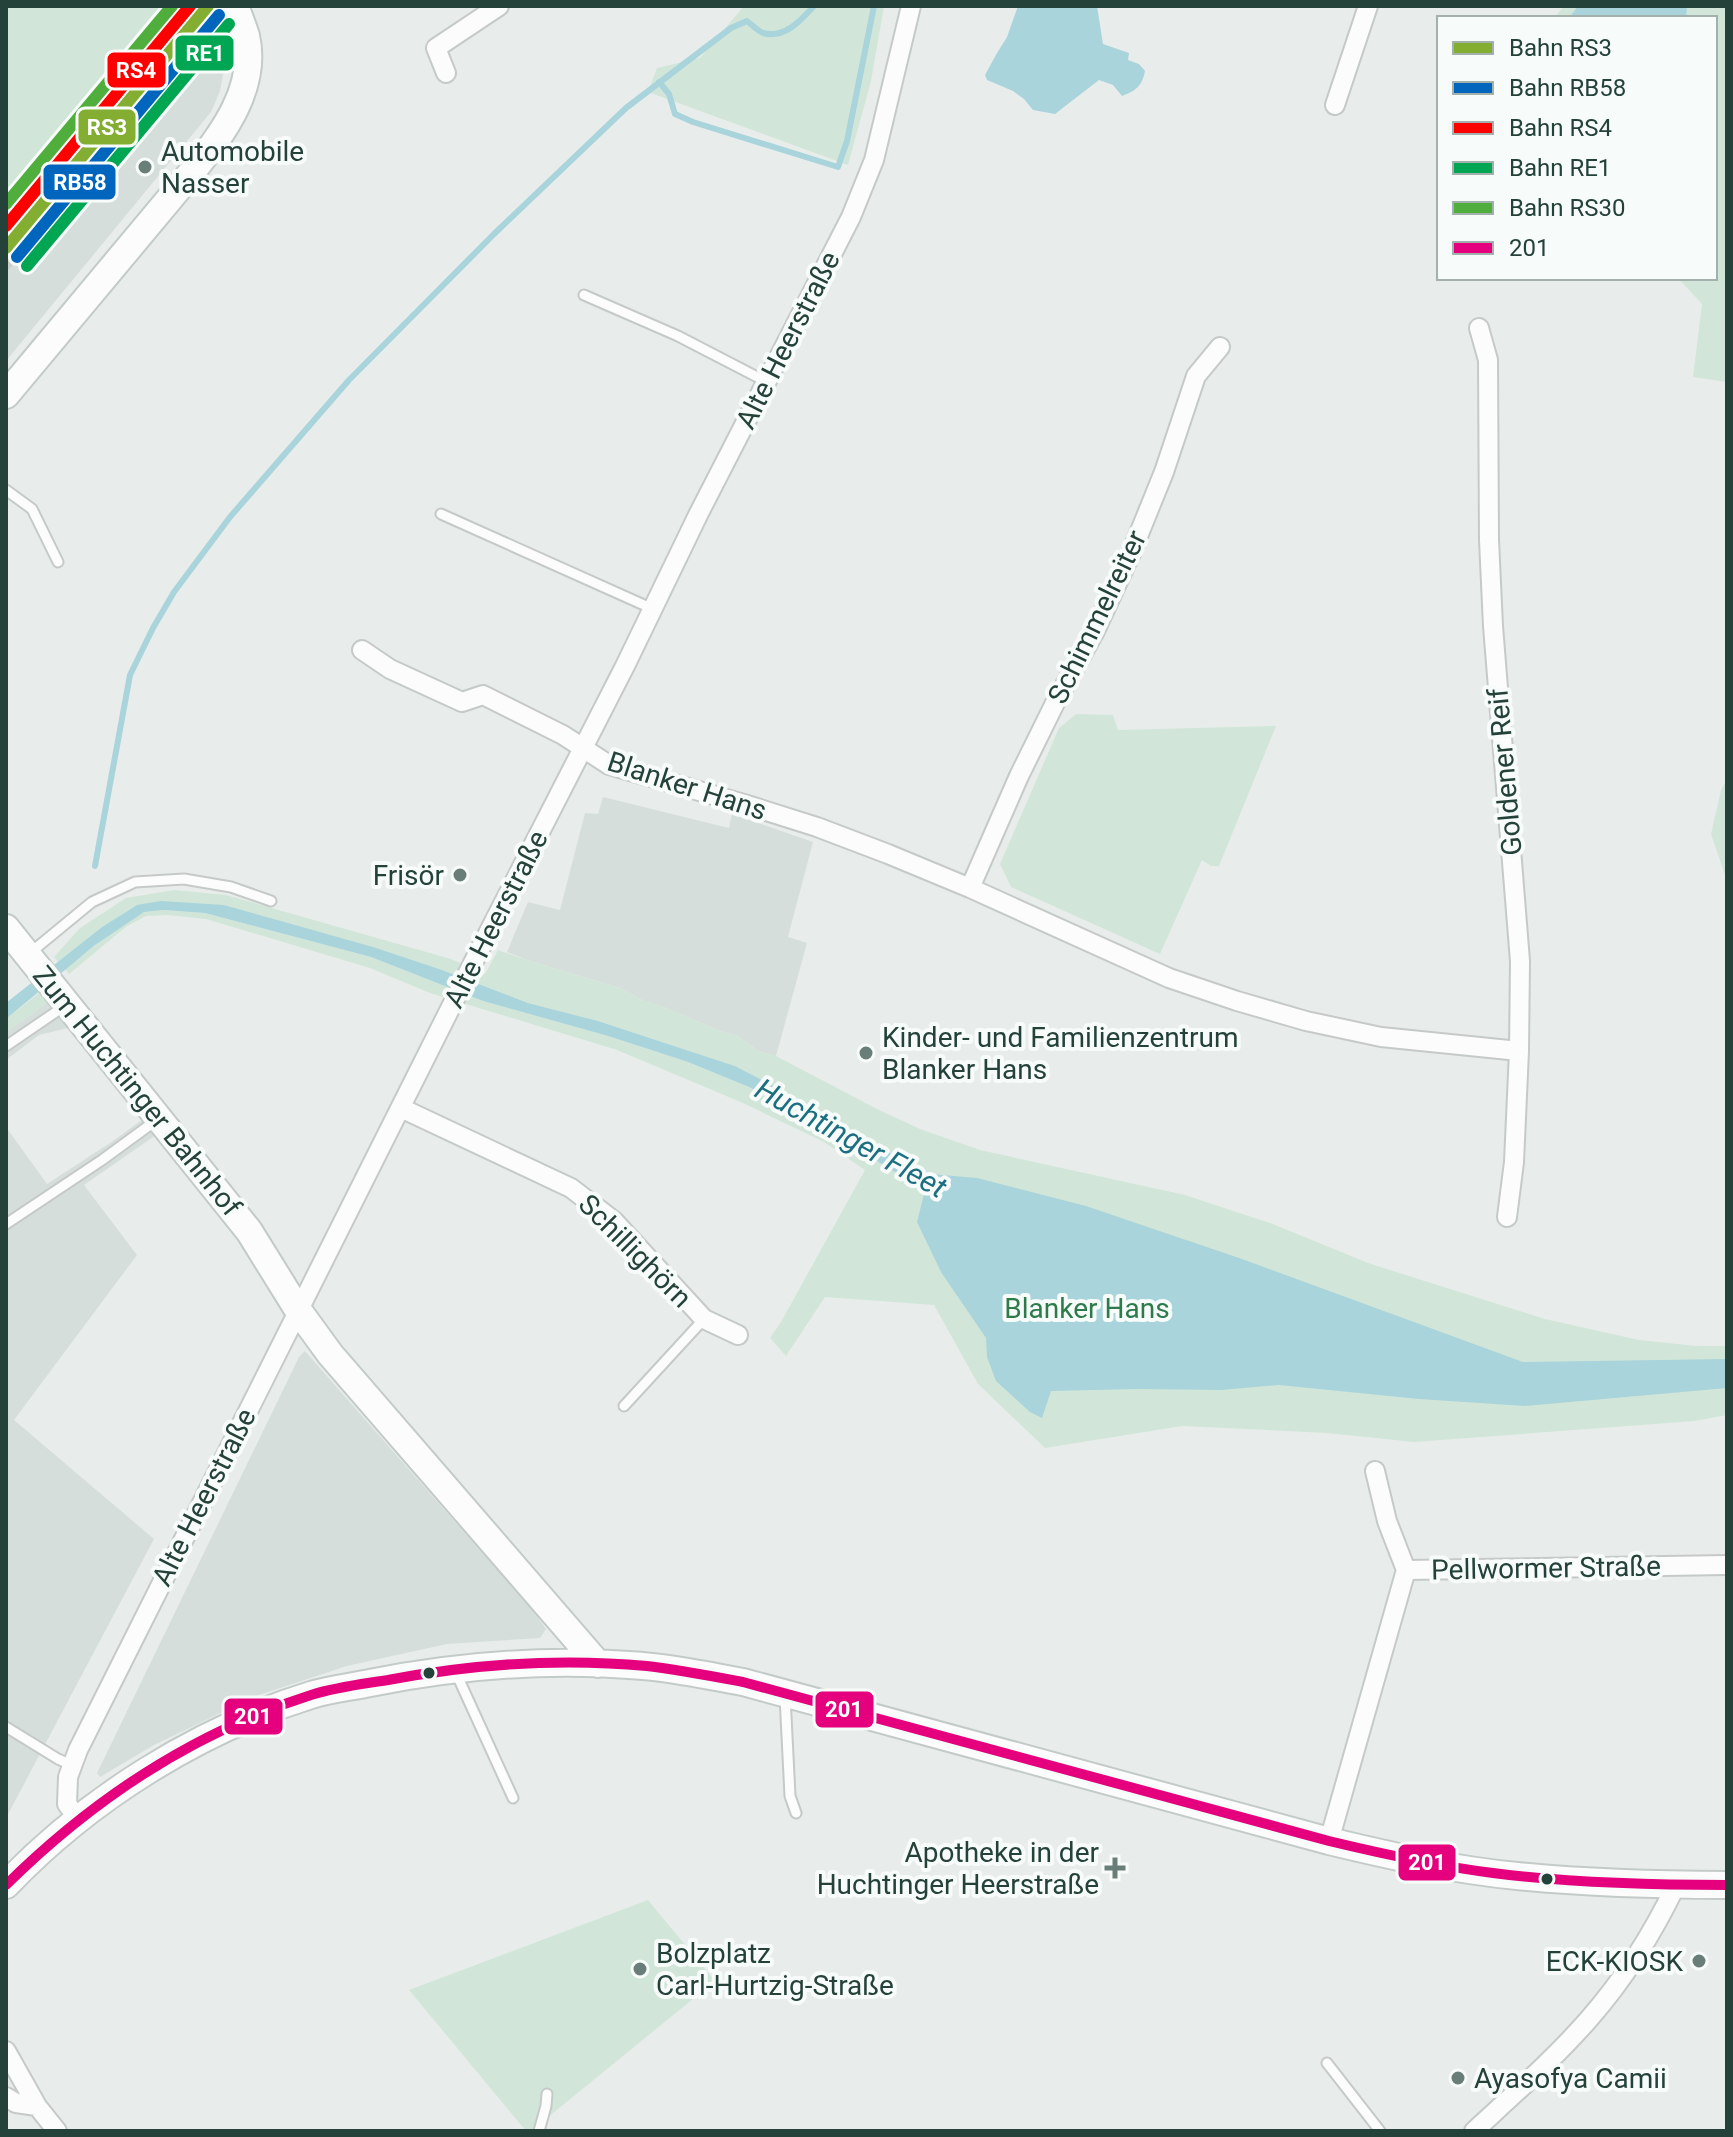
<svg xmlns="http://www.w3.org/2000/svg" width="1733" height="2137" font-family="Roboto,sans-serif">
	<rect width="100%" height="100%" fill="#e8edeb"/>
	<path fill="#d6dedb" d="M173,6H219L224,16L218,23L225,39L224,69L220,91L211,112L6,361V207Z
		M603,797L729,828L732,814L813,842L788,937L807,943L776,1056L758,1051L738,1036L720,1031L661,1006L644,1001L620,988L530,961L507,952L528,902L560,910L585,813L598,814Z
		M48,1002L68,1028L39,1035L6,1060V1032Z
		M143,1119L156,1135L84,1185L137,1255L14,1420L154,1539L6,1818V1127L47,1184L113,1141Z
		M305,1351L534,1612L546,1629L540,1638L447,1644L347,1666L256,1696L154,1745L100,1777L97,1773L299,1357Z"/>
	<path fill="#d1e6d8" d="M6,6H173L6,207Z
		M744,6H884L871,81L848,165L648,92L657,68L700,58Z
		M1564,6H1727V382L1693,377L1702,304L1681,281L1668,278H1715V18H1554Z
		M1076,714L1113,715L1118,730L1276,726L1219,866H1211L1202,860L1160,954L1011,887L1000,864L1059,728Z
		M1727,779V881L1711,834L1721,790Z
		M174,890L226,895L451,959L485,974L498,950L530,961L620,988L644,1001L661,1006L720,1031L738,1036L758,1051L776,1056L877,1109L920,1129L980,1150L1185,1195L1273,1224L1368,1263L1545,1319L1639,1340L1697,1346H1727V1415L1695,1421L1414,1442L1327,1433L1182,1426L1045,1448L978,1384L934,1305L825,1297L786,1356L770,1338L781,1322L865,1170L824,1142L743,1103L617,1050L430,993L370,968L206,919L168,915L146,916L127,926L69,974L65,969L116,929L144,912L164,910L205,913L371,957L483,1001L608,1036L688,1062L749,1087L798,1113L872,1157L878,1147L768,1083L735,1066L598,1021L528,1003L442,970L224,905H137L102,927L58,962L54,957L80,928L126,898Z
		M39,993L48,1002L6,1032V1019Z
		M648,1900L715,1981L531,2131H526L409,1990Z"/>
	<path fill="#a9d4db" d="M1018,6H1097L1103,44L1129,53L1128,60L1139,64L1145,71C1142,86 1136,91 1122,96L1113,85L1099,80L1055,114L1033,110L1024,99L1013,91L987,80L985,75L997,53L1007,37Z
		M1578,6H1687L1686,18H1569Z
		M161,901L224,905L373,947L442,970L528,1003L598,1021L735,1066L768,1083L882,1149L930,1174L977,1178L1086,1206L1242,1259L1523,1362L1727,1359V1388L1525,1406L1419,1399L1279,1385L1221,1390L1139,1389L1051,1391L1042,1418L1030,1412L996,1381L987,1357L986,1338L941,1272L917,1222L925,1190L798,1113L749,1087L688,1062L608,1036L483,1001L371,957L205,913L164,910L144,912L95,945L6,1019V1003L102,927L137,905Z"/>
	<g fill="none" stroke-linecap="round" stroke-linejoin="round">
		<path stroke="#a9d4db" stroke-width="6" d="M659,82L669,94L675,114L693,122L838,167L847,141L874,6
			M95,866L130,675L153,628L174,592L230,517L349,380L494,234L626,108L731,28L747,21C752,25 758,31 763,33C785,39 801,20 814,6"/>
		<g stroke="#c5cac8" stroke-width="13">
			<path id="lane" d="M584,295L678,336L767,382
				M6,490L32,509L58,562
				M441,514L653,609
				M30,953L92,902L135,882L184,879L231,887L271,901
				M6,1046L66,1005
				M6,1224L102,1160L158,1119
				M624,1406L704,1319
				M456,1673L513,1798
				M785,1696L790,1796L796,1813
				M6,1727L58,1759L72,1765
				M1327,2063L1380,2131
				M539,2131L546,2106L547,2094"/>
		</g>
		<g stroke="#c5cac8" stroke-width="22">
			<path id="street" d="M446,73L436,48L499,6
				M1335,105L1368,6
				M1479,328L1488,360L1489,540L1493,626L1520,961L1519,1051L1514,1162L1507,1217
				M362,650L390,669L462,702L483,695L563,735L609,765L744,804L817,827L888,854L970,888L1169,978L1237,1001L1306,1021L1381,1037L1519,1051
				M970,888L1019,776L1056,701L1094,633L1132,551L1164,472L1196,376L1220,347
				M401,1108L571,1188L614,1221L704,1319L738,1335
				M1375,1471L1387,1521L1406,1570
				M79,1820L67,1804L68,1777L78,1750L477,955L625,666L699,513L851,217L874,160L911,6
				M1329,1841L1406,1570L1727,1565
				M6,2051L37,2106L57,2131
				M6,2097L16,2103L37,2106
				M1474,2131C1513,2095 1554,2059 1589,2019C1624,1979 1653,1933 1676,1885"/>
		</g>
		<g stroke="#c3cbc8" stroke-width="30">
			<path id="secondary" d="M6,395L192,172C222,134 258,88 246,36C243,26 239,16 235,6
				M6,928L249,1231L298,1310L330,1354L598,1664
				M6,1885C88,1799 198,1730 311,1695C330,1689 351,1687 370,1683C455,1666 543,1659 629,1665C667,1667 705,1675 743,1682L1329,1841C1391,1856 1454,1870 1517,1876C1587,1883 1657,1885 1727,1885"/>
		</g>
		<use href="#lane" stroke="#fcfcfc" stroke-width="9"/>
		<use href="#street" stroke="#fcfcfc" stroke-width="18"/>
		<use href="#secondary" stroke="#fcfcfc" stroke-width="26"/>
		<path stroke="#c9cdcc" stroke-width="6" stroke-dasharray="16 8" stroke-linecap="butt" d="M6,268L184,55"/>
		<g stroke="#f7fbf9" stroke-width="16">
			<path id="bus-1" d="M6,1885C93,1799 194,1732 311,1695C336,1687 363,1684 388,1680C473,1664 561,1658 647,1666C680,1670 711,1676 743,1682L1329,1841C1383,1854 1437,1866 1493,1873C1570,1883 1649,1885 1727,1885"/>
		</g>
		<use href="#bus-1" stroke="#e5007d" stroke-width="10"/>
		<g stroke="#f7fbf9" stroke-width="18">
			<path id="rail-1" d="M6,248L208,6"/>
		</g>
		<g stroke="#f7fbf9" stroke-width="18">
			<path id="rail-2" d="M17,257L219,15"/>
		</g>
		<g stroke="#f7fbf9" stroke-width="18">
			<path id="rail-3" d="M6,226L190,6"/>
		</g>
		<g stroke="#f7fbf9" stroke-width="18">
			<path id="rail-4" d="M27,266L229,24"/>
		</g>
		<g stroke="#f7fbf9" stroke-width="18">
			<path id="rail-5" d="M6,204L172,6"/>
		</g>
		<use href="#rail-1" stroke="#83ae31" stroke-width="12"/>
		<use href="#rail-2" stroke="#0065bd" stroke-width="12"/>
		<use href="#rail-3" stroke="#f00" stroke-width="12"/>
		<use href="#rail-4" stroke="#00a651" stroke-width="12"/>
		<use href="#rail-5" stroke="#50ae3d" stroke-width="12"/>
	</g>
	<g fill="#697e78" stroke="#f7fbf9" stroke-width="3">
		<circle cx="145" cy="167" r="8"/>
		<circle cx="460" cy="875" r="8"/>
		<circle cx="866" cy="1053" r="8"/>
		<path d="M1111 1856h8v8h8v8h-8v8h-8v-8h-8v-8h8z"/>
		<circle cx="1699" cy="1961" r="8"/>
		<circle cx="640" cy="1969" r="8"/>
		<circle cx="1458" cy="2078" r="8"/>
	</g>
	<g fill="#24423a" stroke="#f7fbf9" stroke-width="3">
		<circle cx="429" cy="1673" r="7"/>
		<circle cx="1547" cy="1879" r="7"/>
	</g>
	<g text-anchor="middle" dominant-baseline="central" stroke-width="8" stroke-linejoin="round" paint-order="stroke">
		<g font-size="28" fill="#24423a" stroke="#f7fbf9" text-anchor="start">
			<text x="161" y="151">Automobile<tspan x="161" dy="32">Nasser</tspan></text>
			<text x="444" y="875" text-anchor="end">Frisör</text>
			<text x="882" y="1037">Kinder- und Familienzentrum<tspan x="882" dy="32">Blanker Hans</tspan></text>
			<text x="1099" y="1852" text-anchor="end">Apotheke in der<tspan x="1099" dy="32">Huchtinger Heerstraße</tspan></text>
			<text x="656" y="1953">Bolzplatz<tspan x="656" dy="32">Carl-Hurtzig-Straße</tspan></text>
			<text x="1683" y="1961" text-anchor="end">ECK-KIOSK</text>
			<text x="1474" y="2078">Ayasofya Camii</text>
		</g>
		<g font-size="28" fill="#24423a" stroke="#f7fbf9">
			<text transform="translate(788 340) rotate(-63)">Alte Heerstraße</text>
			<text transform="translate(1097 617) rotate(-64)">Schimmelreiter</text>
			<text transform="translate(1505 772) rotate(-95)">Goldener Reif</text>
			<text transform="translate(687 786) rotate(18)">Blanker Hans</text>
			<text transform="translate(496 919) rotate(-63)">Alte Heerstraße</text>
			<text transform="translate(137 1091) rotate(51)">Zum Huchtinger Bahnhof</text>
			<text transform="translate(635 1251) rotate(45)">Schillighörn</text>
			<text transform="translate(204 1497) rotate(-63)">Alte Heerstraße</text>
			<text transform="translate(1546 1568) rotate(-1)">Pellwormer Straße</text>
		</g>
		<g font-size="28" fill="#2d7a4b" stroke="#f7fbf9">
			<text x="1087" y="1308">Blanker Hans</text>
		</g>
		<g font-size="30" font-style="italic" fill="#1c6f80" stroke="#f7fbf9">
			<text transform="translate(851 1138) rotate(29)">Huchtinger Fleet</text>
		</g>
	</g>
	<g stroke="#f7fbf9" stroke-width="3">
		<rect x="174" y="34" width="61" height="38" rx="8" fill="#00a651"/>
		<rect x="106" y="51" width="61" height="38" rx="8" fill="#f00"/>
		<rect x="77" y="108" width="60" height="38" rx="8" fill="#83ae31"/>
		<rect x="42" y="163" width="75" height="38" rx="8" fill="#0065bd"/>
		<rect x="814" y="1690" width="61" height="39" rx="8" fill="#e5007d"/>
		<rect x="223" y="1697" width="61" height="39" rx="8" fill="#e5007d"/>
		<rect x="1397" y="1843" width="60" height="39" rx="8" fill="#e5007d"/>
	</g>
	<g font-size="22" text-anchor="middle" font-weight="bold" fill="#fff">
		<text x="205" y="61">RE1</text>
		<text x="136" y="78">RS4</text>
		<text x="107" y="135">RS3</text>
		<text x="80" y="190">RB58</text>
		<text x="844" y="1717">201</text>
		<text x="253" y="1724">201</text>
		<text x="1427" y="1870">201</text>
	</g>
	<rect width="1733" height="2137" fill="none" stroke="#24423a" stroke-width="16"/>
	<rect x="1437" y="16" width="280" height="264" fill="#f7fbf9" stroke="#a3b1ad" stroke-width="2"/>
	<rect x="1453" y="42" width="40" height="12" fill="#83ae31" stroke="#a3b1ad" stroke-width="2"/>
	<text x="1509" y="56" font-size="24" fill="#24423a">Bahn RS3</text>
	<rect x="1453" y="82" width="40" height="12" fill="#0065bd" stroke="#a3b1ad" stroke-width="2"/>
	<text x="1509" y="96" font-size="24" fill="#24423a">Bahn RB58</text>
	<rect x="1453" y="122" width="40" height="12" fill="#ff0000" stroke="#a3b1ad" stroke-width="2"/>
	<text x="1509" y="136" font-size="24" fill="#24423a">Bahn RS4</text>
	<rect x="1453" y="162" width="40" height="12" fill="#00a651" stroke="#a3b1ad" stroke-width="2"/>
	<text x="1509" y="176" font-size="24" fill="#24423a">Bahn RE1</text>
	<rect x="1453" y="202" width="40" height="12" fill="#50ae3d" stroke="#a3b1ad" stroke-width="2"/>
	<text x="1509" y="216" font-size="24" fill="#24423a">Bahn RS30</text>
	<rect x="1453" y="242" width="40" height="12" fill="#e5007d" stroke="#a3b1ad" stroke-width="2"/>
	<text x="1509" y="256" font-size="24" fill="#24423a">201</text>
</svg>
